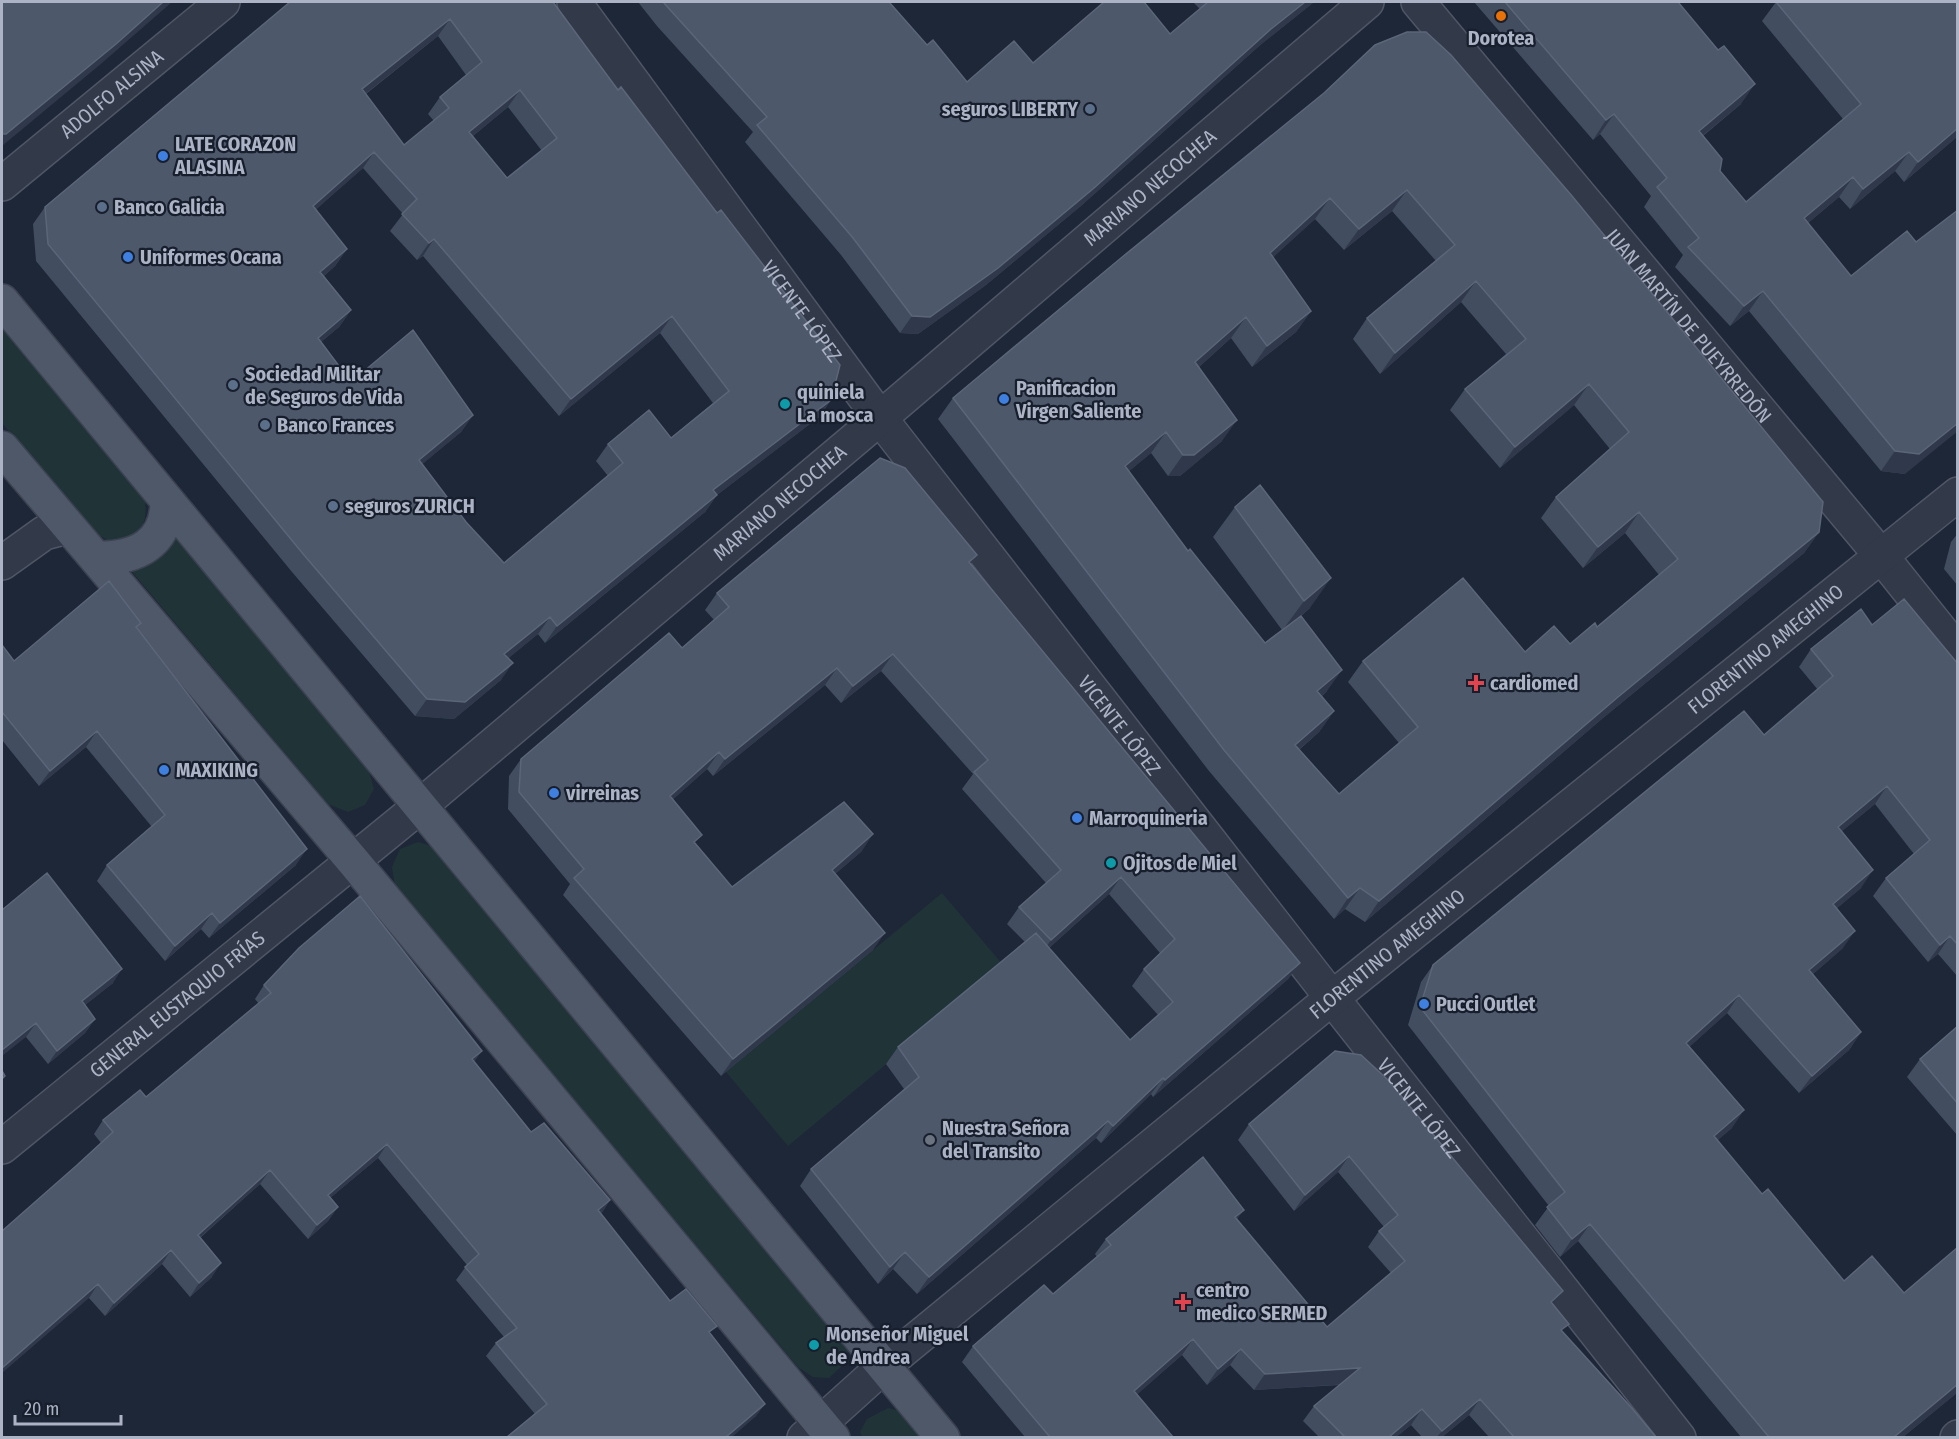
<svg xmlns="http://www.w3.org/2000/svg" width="1959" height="1439" font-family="'Fira Sans Condensed',sans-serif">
	<rect width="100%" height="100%" fill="#1e2737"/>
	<path fill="#203438" d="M2,329L145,500C148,528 139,536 113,543L95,533L2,423Z
		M170,530L368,768L374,789L365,805L348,812L328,804L128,567Z
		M418,842L438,848L850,1346L844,1364L829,1378L813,1377L798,1367L395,886L392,867L400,849Z
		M942,893L1004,966L788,1146L726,1072Z
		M888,1408L903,1412L924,1437H862L860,1432L867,1419Z"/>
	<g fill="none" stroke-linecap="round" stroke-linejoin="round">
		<g stroke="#4f5666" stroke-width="36">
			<g id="minor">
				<path id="s1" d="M574,2L880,418L1332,998L1679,1438"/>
				<path id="s2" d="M1418,2L1882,557L1958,652"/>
				<path id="s3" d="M2,184L223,2"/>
				<path d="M2,563L44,533L67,527"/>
				<path id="s4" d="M2,1147L419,807L880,418L1367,2"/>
				<path id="s5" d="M804,1438L885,1365L1332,998L1958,494"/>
				<path d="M1957,1438L1958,1437"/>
			</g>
		</g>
		<g stroke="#3b4251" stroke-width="36">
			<path id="major" d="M2,301L943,1438
				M2,448L353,861L833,1438
				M96,558C136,559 167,544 167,501"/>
		</g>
		<use href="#minor" stroke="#323948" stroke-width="33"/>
		<use href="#major" stroke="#4f5868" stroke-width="33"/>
	</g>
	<path fill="#424d60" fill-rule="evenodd" d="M290,2H553L831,400L819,417L717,495L705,512L545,643L538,634L508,658L501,680L454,719L415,716L292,572L36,261L33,224L45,207ZM438,36L466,75L440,97L428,114L434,121L404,145L366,94ZM508,107L542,151L507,178L473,136ZM363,168L403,214L390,231L417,260L423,256L559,416L660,333L713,403L671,438L608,444L596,461L608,476L504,563L466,522L422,464L461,432L473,415L351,382L321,342L339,327L351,310L324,276L335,266L347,249L316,209Z
		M638,2H889L927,45L967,82L1033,63L1170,34L1200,9L1193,2H1314L1259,46L1082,205L986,285L918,334L900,333L841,255L745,142L753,132L657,26Z
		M1474,2H1680L1679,3L1741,104L1703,136L1720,171L1746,202L1843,119L1762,21L1776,2H1958V136L1904,182L1895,171L1850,209L1839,197L1808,223L1905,474L1881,471L1749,311L1730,326L1675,267L1683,255L1644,207L1651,196L1600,134L1593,140Z
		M1324,93L1819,532L1804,553L1603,718L1365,922L1345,909L1334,919L1209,771L938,419L953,398ZM1392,211L1436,261L1367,318L1353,339L1380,374L1461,302L1506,354L1465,389L1450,410L1500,468L1574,405L1610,449L1556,497L1541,518L1583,568L1625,533L1659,575L1597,627L1570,644L1525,652L1363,661L1348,682L1399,743L1339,794L1299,750L1319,732L1334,711L1322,696L1327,691L1301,616L1310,608L1235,507L1213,537L1282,630L1265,643L1188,551L1129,471L1151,453L1168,476H1180L1222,441L1199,367L1231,338L1252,367L1296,332L1311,311L1273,257L1315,219L1344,250Z
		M1958,533V586L1944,569L1951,542Z
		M977,555L971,564L1300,963L1288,979L1153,1097L1151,1094L1101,1143L1096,1138L917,1294L893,1269L878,1284L800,1186L811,1169L904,1089L886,1064L898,1047L1025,942L1007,924L1019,907L1046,883L962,789L973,774L881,671L841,703L825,685L713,776L707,769L673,799L696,844L732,887L862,851L835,874L873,950L721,1076L563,895L570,884L508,809L509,776L521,759L682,648L714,620L705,610L717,593ZM1109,894L1160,953L1144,969L1132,986L1158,1015L1130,1040L1049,948Z
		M1872,625L1958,664V977L1938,954L1928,962L1873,896L1886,878L1914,854L1875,804L1842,831L1861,888L1837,908L1843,948L1813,974L1861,1032L1849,1050L1799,1093L1727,1013L1689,1047L1732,1128L1717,1140L1762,1194L1844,1281L1904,1293L1958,1247V1392L1903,1437H1741L1578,1241L1560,1257L1535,1225L1549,1206L1408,1025L1421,982L1433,965L1764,735L1818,690L1799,667L1811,649Z
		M137,629L296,865L209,938L201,929L165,961L97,881L107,865L152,827L86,747L39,786L2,740V645L14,661Z
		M2,910L113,983L85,1005L95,1019L85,1033L48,1064L26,1037Z
		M264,985L474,1062L531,1132L610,1200L601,1214L670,1301L711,1334L765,1404L755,1417L535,1414L486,1356L496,1343L504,1337L456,1280L467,1265L378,1158L330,1198L338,1207L328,1221L308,1239L260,1184L200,1238L212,1277L190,1297L162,1264L105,1316L89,1298L76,1166L101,1143L94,1134L103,1120L146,1097L259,1004L255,999Z
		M1958,1026V1136L1907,1077L1920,1059Z
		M1335,1051L1553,1305L1563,1332L1656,1437H1489L1469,1415L1442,1437H1422L1411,1425L1396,1437H1319L1303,1421L1314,1406L1340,1385L1254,1390L1230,1365L1207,1385L1182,1355L1136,1395L1173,1437H1025L962,1362L973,1346L1053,1294L1097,1257L1095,1254L1106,1239L1237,1220L1327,1327L1391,1273L1368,1247L1379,1231L1384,1227L1338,1172L1294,1211L1238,1140L1249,1124Z"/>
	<path fill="#2f394b" d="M163,2H172L102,63L2,146V134Z
		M1305,2H1314L1259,46L1082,205L986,285L918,334L900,333L912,316L1271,29Z
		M450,19L438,36L350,106L362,89Z
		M1755,84L1741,104L1685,150L1699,131Z
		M520,90L508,107L457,149L469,132Z
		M1614,114L1600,134L1593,140L1606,120Z
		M1958,128V136L1904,182L1918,162Z
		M374,152L363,168L301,223L313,206Z
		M1909,152L1895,171L1850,209L1863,189Z
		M1853,177L1839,197L1790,238L1804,218Z
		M1407,190L1392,211L1344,250L1359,229Z
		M1330,198L1315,219L1255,274L1270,253Z
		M434,239L423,256L417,260L429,243Z
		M347,249L335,266L309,289L320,272Z
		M1476,281L1461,302L1380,374L1395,353Z
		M1763,291L1749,311L1730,326L1744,306Z
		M351,310L339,327L306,355L318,338Z
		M1311,311L1296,332L1252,367L1267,346Z
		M672,316L660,333L559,416L571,399Z
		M1246,317L1231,338L1181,383L1195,362Z
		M1589,384L1574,405L1500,468L1515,447Z
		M831,400L819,417L717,495L705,512L545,643L557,626L713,490Z
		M473,415L461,432L407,477L419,460Z
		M1237,420L1222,441L1180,476H1168L1183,455Z
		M1958,423V431L1905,474L1881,471L1895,451Z
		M1166,432L1151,453L1110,487L1125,466Z
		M1639,512L1625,533L1583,568L1598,547Z
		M1819,532L1804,553L1603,718L1365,922L1379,901L1618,697Z
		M977,555L965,572L969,562Z
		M1331,578L1310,608L1282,631L1304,601Z
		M550,617L538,634L493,671L504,654Z
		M893,654L881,671L841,703L853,686Z
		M513,663L501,680L454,719L415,716L427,699Z
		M837,668L825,685L713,776L725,759Z
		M1342,670L1327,691L1303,712L1317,691Z
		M1334,711L1319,732L1280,766L1295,745Z
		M97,731L86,747L39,786L50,771Z
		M719,752L707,769L658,813L670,796Z
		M1887,786L1875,804L1826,844L1838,827Z
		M873,834L862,851L820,887L832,870Z
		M307,849L296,865L209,938L220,923Z
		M1873,870L1861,888L1821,922L1833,904Z
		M1121,877L1109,894L1039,957L1051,940Z
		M1360,888L1345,909L1334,919L1348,898Z
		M212,913L201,929L165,961L175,946Z
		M1855,931L1843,948L1797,988L1809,970Z
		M885,933L873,950L721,1076L733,1059Z
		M1950,936L1938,954L1928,962L1940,945Z
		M1300,963L1288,979L1153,1097L1165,1080Z
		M122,969L113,983L72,1015L82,1001Z
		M1739,995L1727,1013L1674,1061L1686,1043Z
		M95,1019L85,1033L48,1064L57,1051Z
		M36,1023L26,1037L2,1056V1050Z
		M1861,1032L1849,1050L1799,1093L1812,1076Z
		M482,1051L472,1065V1059Z
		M1163,1078L1151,1094L1101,1143L1113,1126Z
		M1744,1110L1732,1128L1702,1154L1714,1136Z
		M1108,1121L1096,1138L917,1294L929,1277Z
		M387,1144L378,1158L318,1208L328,1195Z
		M1349,1156L1338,1172L1294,1211L1305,1195Z
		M270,1170L260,1184L188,1248L198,1235Z
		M610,1200L601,1214L598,1210Z
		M338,1207L328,1221L308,1239L317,1225Z
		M1244,1210L1233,1225L1235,1217Z
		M1590,1224L1578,1241L1560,1257L1572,1239Z
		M171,1250L162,1264L105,1316L114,1303Z
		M905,1252L893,1269L878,1284L890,1267Z
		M221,1263L212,1277L190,1297L199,1283Z
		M98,1284L89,1298L2,1373V1368Z
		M1563,1291L1552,1307L1551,1302Z
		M1193,1339L1182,1355L1123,1407L1134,1391Z
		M1241,1349L1230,1365L1207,1385L1218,1369Z
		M1360,1368L1348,1384L1254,1390L1265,1374Z
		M1958,1384V1392L1903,1437H1894Z
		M1480,1399L1469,1415L1442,1437H1437L1442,1431Z
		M765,1404L755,1417L732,1437H726Z
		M1422,1409L1411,1425L1396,1437H1389Z"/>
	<path fill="#4d586b" stroke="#5c6679" stroke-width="1.5" fill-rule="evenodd" d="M2,2H163L116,44L6,134H2Z
		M290,2H553L618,90L621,87L717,213L721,210L840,365L831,400L713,490L717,495L557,626L550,617L504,654L513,663L465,702L427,699L304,555L48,244L45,207ZM450,19L482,62L440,97L449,108L404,145L362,89ZM520,90L557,138L507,178L469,132ZM374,152L417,199L402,214L429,243L434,239L571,399L672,316L729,391L671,438L649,410L608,444L623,463L504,563L466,522L419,460L473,415L413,330L351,382L318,338L351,310L320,272L347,249L313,206Z
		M663,2H889L927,45L933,40L967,82L1014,41L1033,63L1104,2H1144L1170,34L1208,2H1305L1271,29L1094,188L998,268L930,317L912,316L853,238L757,125L767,117Z
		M1505,2H1678L1718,50L1724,46L1755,84L1699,131L1722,159L1720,171L1746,202L1861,104L1776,2H1958V128L1918,162L1909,152L1863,189L1853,177L1804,218L1851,276L1907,231L1916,242L1958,210V423L1919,454L1895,451L1763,291L1744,306L1688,247L1699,238L1657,187L1667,178L1614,114L1606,120Z
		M1407,32H1426L1451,55L1572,196L1823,502L1819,532L1618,697L1379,901L1360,888L1348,898L1224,750L953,398L1121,258L1324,93L1375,45ZM1407,190L1455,245L1367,318L1395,353L1476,281L1526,339L1465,389L1515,447L1589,384L1629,432L1556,497L1598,547L1639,512L1678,559L1597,627L1595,623L1570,644L1554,626L1525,652L1463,578L1363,661L1418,727L1339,794L1295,745L1334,711L1317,691L1342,670L1301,616L1265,643L1190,549L1188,551L1125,466L1166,432L1183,455H1194L1237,420L1195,362L1246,317L1267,346L1311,311L1270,253L1330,198L1359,229Z
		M880,458L905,468L977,555L969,562L1300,963L1165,1080L1163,1078L1113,1126L1108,1121L929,1277L905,1252L890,1267L811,1169L919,1077L898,1047L1036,933L1130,1040L1173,1002L1144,969L1175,939L1121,877L1051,940L1019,907L1061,870L974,772L988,760L893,654L853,686L837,668L725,759L719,752L670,796L702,835L694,842L732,887L844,802L873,834L832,870L885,933L733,1059L574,878L584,869L519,792L521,759L669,633L682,648L729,607L717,593Z
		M1260,485L1331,578L1304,601L1235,507Z
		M109,581L141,623L136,627L307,849L220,923L212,913L175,946L107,865L165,815L97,731L50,771L3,713L2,714V645L14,661Z
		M1904,599L1958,664V945L1950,936L1940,945L1886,878L1930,840L1887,786L1838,827L1873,870L1833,904L1855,931L1809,970L1861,1032L1812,1076L1739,995L1686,1043L1744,1110L1714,1136L1762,1194L1768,1189L1844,1281L1872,1256L1904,1293L1958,1247V1384L1894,1437H1769L1590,1224L1572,1239L1547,1207L1565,1192L1420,1007L1433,965L1744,711L1764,735L1833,676L1811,649L1861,609L1872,625Z
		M47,873L122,969L82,1001L95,1019L57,1051L36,1023L2,1050V910Z
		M360,896L482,1051L472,1059L531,1132L544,1123L610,1200L598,1210L670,1301L686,1289L717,1326L709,1332L765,1404L726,1437H507L547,1404L496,1343L517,1328L465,1267L479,1254L387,1144L328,1195L338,1207L317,1225L270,1170L198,1235L221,1263L199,1283L171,1250L114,1303L98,1284L2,1368V1231L76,1166L113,1132L103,1120L140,1090L146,1097L271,993L264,985L299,948Z
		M1958,1026V1104L1920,1059Z
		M1335,1051L1361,1055L1388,1080L1563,1291L1551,1302L1569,1324L1561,1330L1630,1406L1656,1437H1514L1480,1399L1442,1431L1422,1409L1389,1437H1345L1314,1406L1360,1368L1265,1374L1241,1349L1218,1369L1193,1339L1134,1391L1173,1437H1050L973,1346L1044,1285L1053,1294L1111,1245L1106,1239L1203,1157L1244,1210L1235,1217L1327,1327L1405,1261L1379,1231L1398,1215L1349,1156L1305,1195L1249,1124Z
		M2,1071L5,1076L2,1079Z"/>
	<circle fill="#e8710a" stroke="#171e2c" stroke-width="2" cx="1501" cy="16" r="6"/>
	<g fill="#5c6f8a" stroke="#171e2c" stroke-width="2">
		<circle cx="1090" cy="109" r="6"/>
		<circle cx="102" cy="207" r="6"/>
		<circle cx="233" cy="385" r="6"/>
		<circle cx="265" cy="425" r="6"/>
		<circle cx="333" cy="506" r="6"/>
	</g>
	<g fill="#3f7fe0" stroke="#171e2c" stroke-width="2">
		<circle cx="163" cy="156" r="6"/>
		<circle cx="128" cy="257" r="6"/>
		<circle cx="1004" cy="399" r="6"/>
		<circle cx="164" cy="770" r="6"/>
		<circle cx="554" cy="793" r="6"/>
		<circle cx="1077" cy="818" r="6"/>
		<circle cx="1424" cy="1004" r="6"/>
	</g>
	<g fill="#0f9aa8" stroke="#171e2c" stroke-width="2">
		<circle cx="785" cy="404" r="6"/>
		<circle cx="1111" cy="863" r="6"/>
		<circle cx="814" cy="1345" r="6"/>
	</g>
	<g fill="#e0444e" stroke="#171e2c" stroke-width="2">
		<path d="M1473 674h6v6h6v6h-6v6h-6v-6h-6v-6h6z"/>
		<path d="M1180 1293h6v6h6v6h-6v6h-6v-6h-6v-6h6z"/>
	</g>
	<circle fill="#6b7280" stroke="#171e2c" stroke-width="2" cx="930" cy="1140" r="6"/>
	<g text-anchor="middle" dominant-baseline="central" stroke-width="4.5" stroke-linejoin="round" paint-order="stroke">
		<g font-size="20" font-weight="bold" fill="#abb3c5" stroke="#171e2c" text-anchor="start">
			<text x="1501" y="38" text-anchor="middle">Dorotea</text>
			<text x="1078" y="109" text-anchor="end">seguros LIBERTY</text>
			<text x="175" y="144">LATE CORAZON<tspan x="175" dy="23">ALASINA</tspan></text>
			<text x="114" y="207">Banco Galicia</text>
			<text x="140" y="257">Uniformes Ocana</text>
			<text x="245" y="374">Sociedad Militar<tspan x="245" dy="23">de Seguros de Vida</tspan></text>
			<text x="1016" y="388">Panificacion<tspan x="1016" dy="23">Virgen Saliente</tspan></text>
			<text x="797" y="392">quiniela<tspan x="797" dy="23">La mosca</tspan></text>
			<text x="277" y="425">Banco Frances</text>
			<text x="345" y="506">seguros ZURICH</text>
			<text x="1490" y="683">cardiomed</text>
			<text x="176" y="770">MAXIKING</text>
			<text x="566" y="793">virreinas</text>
			<text x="1089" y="818">Marroquineria</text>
			<text x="1123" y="863">Ojitos de Miel</text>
			<text x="1436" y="1004">Pucci Outlet</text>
			<text x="942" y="1128">Nuestra Señora<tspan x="942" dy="23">del Transito</tspan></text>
			<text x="1196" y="1290">centro<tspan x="1196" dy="23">medico SERMED</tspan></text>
			<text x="826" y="1334">Monseñor Miguel<tspan x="826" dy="23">de Andrea</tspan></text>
		</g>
		<g font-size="20" fill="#abb3c5" stroke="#171e2c">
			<text stroke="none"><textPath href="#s3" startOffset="142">ADOLFO ALSINA</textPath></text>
			<text stroke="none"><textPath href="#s4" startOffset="1496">MARIANO NECOCHEA</textPath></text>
			<text stroke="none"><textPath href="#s1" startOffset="384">VICENTE LÓPEZ</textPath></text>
			<text stroke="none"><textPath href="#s2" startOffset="422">JUAN MARTÍN DE PUEYRREDÓN</textPath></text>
			<text stroke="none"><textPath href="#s4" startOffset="1010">MARIANO NECOCHEA</textPath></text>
			<text stroke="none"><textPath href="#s5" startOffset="1244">FLORENTINO AMEGHINO</textPath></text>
			<text stroke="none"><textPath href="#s1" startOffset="906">VICENTE LÓPEZ</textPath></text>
			<text stroke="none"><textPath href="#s5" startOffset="758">FLORENTINO AMEGHINO</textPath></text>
			<text stroke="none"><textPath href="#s4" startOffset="226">GENERAL EUSTAQUIO FRÍAS</textPath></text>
			<text stroke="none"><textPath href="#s1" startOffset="1392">VICENTE LÓPEZ</textPath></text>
		</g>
	</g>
	<rect width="1959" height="1439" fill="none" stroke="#abb3c5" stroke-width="6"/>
	<path d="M15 1415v9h106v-9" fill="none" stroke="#abb3c5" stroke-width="3"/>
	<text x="24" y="1415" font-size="18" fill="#abb3c5" stroke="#171e2c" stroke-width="4.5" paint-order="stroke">20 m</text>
</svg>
